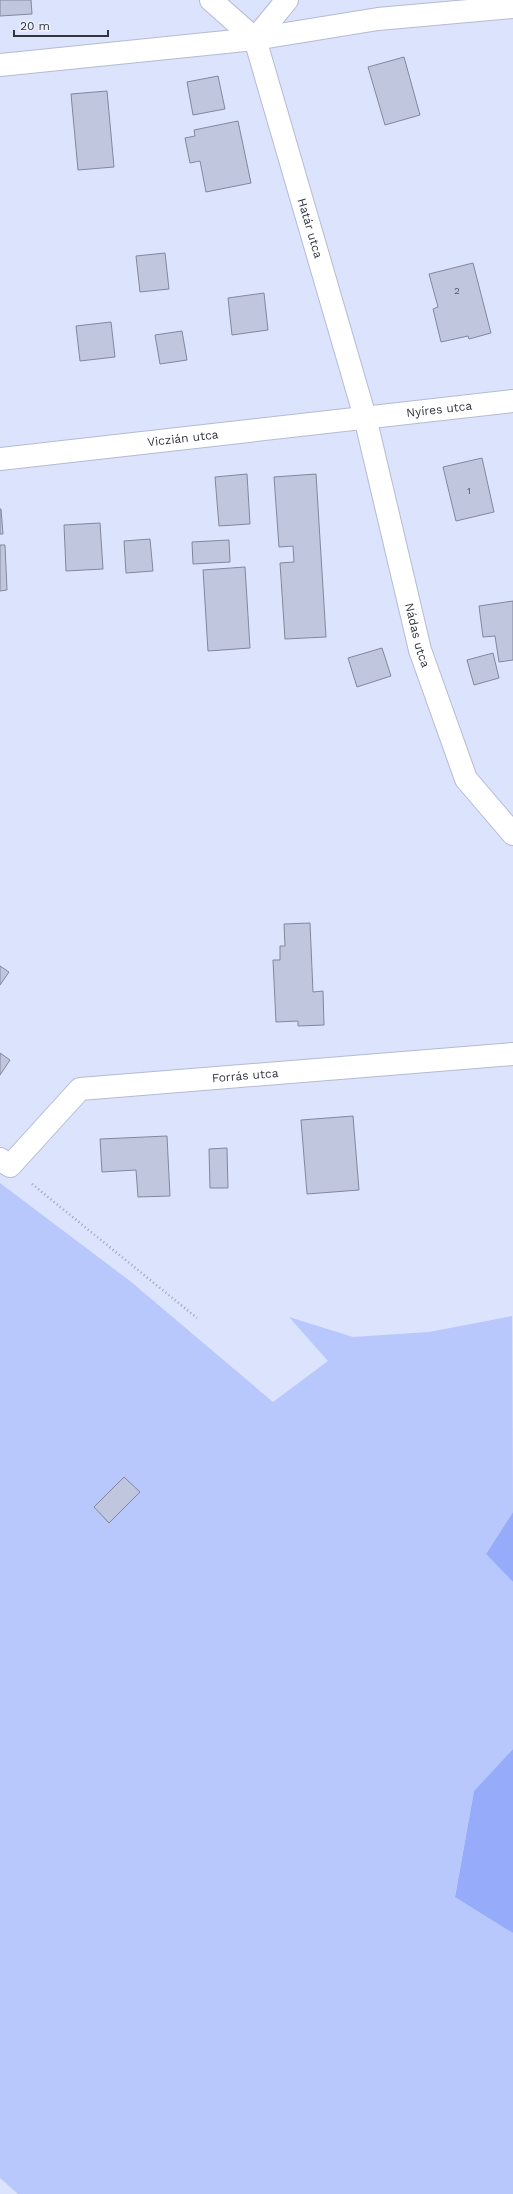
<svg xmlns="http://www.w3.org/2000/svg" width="513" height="2194" font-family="'Work Sans',sans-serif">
	<rect width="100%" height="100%" fill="#dce3fc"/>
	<path fill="#b8c8fd" d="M0,1183L130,1281L273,1402L328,1361L289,1317L353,1337L429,1332L512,1316L513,1512L486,1554L513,1582V1749L474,1791L455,1896L513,1933V2194H18L0,2178Z"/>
	<path fill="#96abf9" d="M513,1512V1582L486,1554Z
		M513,1749V1933L455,1897L474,1791Z"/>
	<path fill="#bfc6de" stroke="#81889e" d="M0,0H31L32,14L0,16Z
		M404,57L420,115L385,125L368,67Z
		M218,76L225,109L193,115L187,82Z
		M107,91L114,167L78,170L71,94Z
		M238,121L251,183L206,192L200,161L190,163L185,138L195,136L194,130Z
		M165,253L169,289L140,292L136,256Z
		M473,263L491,333L469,339L468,336L441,342L433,309L438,307L429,274Z
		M264,293L268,330L232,335L228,298Z
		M111,322L115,357L80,361L76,326Z
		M182,331L187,360L160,364L155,335Z
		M482,458L494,512L456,521L443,467Z
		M247,474L250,524L219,526L215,477Z
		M316,474L326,637L285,639L280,563L294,562L293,546L279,547L274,477Z
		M0,509H1L3,534H0Z
		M100,523L103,569L66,571L64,525Z
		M150,539L153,571L126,573L124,541Z
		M229,540L230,562L193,564L192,542Z
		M0,545H5L7,590L0,591Z
		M245,567L250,648L208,651L203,570Z
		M513,601V660L499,662L495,636L483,637L479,606Z
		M382,648L391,676L357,687L348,658Z
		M493,653L499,678L474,685L467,660Z
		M310,923L313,992L323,991L324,1025L298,1026V1021L276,1022L273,960H280V946H285L284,924Z
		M0,966L9,972L0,985Z
		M0,1053L10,1060L0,1075Z
		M353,1116L359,1190L307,1194L301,1120Z
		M167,1136L170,1196L138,1197L136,1170L102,1172L100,1139Z
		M227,1148L228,1188H210L209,1149Z
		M124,1477L140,1492L109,1523L94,1507Z"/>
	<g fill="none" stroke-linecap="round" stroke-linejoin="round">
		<g stroke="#b4bbd3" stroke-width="24">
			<g id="minor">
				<path d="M211,0L255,39"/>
				<path id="s1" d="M255,39L365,417L420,650L466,779L513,834"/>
				<path d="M255,39L287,0"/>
				<path d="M0,65L255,39L378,19L513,7"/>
				<path id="s2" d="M0,459L513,401"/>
				<path id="s3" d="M0,1159L10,1166L80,1089L513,1054"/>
			</g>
		</g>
		<path stroke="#9ca1b5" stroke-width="2.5" stroke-dasharray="1 3" stroke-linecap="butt" d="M32,1184L197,1318"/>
		<use href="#minor" stroke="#fff" stroke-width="22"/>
	</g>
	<g text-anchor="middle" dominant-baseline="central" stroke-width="3" stroke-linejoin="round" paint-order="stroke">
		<g font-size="10" fill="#555967">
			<text x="457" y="290">2</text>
			<text x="469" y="490">1</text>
		</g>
		<g font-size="12" fill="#32353f" stroke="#eef1fb">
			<text stroke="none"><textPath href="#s1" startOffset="197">Határ utca</textPath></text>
			<text stroke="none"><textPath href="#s2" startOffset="442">Nyíres utca</textPath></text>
			<text stroke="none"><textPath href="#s2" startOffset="184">Viczián utca</textPath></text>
			<text stroke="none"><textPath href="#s1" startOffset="618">Nádas utca</textPath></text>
			<text stroke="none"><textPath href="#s3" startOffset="282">Forrás utca</textPath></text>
		</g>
	</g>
	<path d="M14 30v6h94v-6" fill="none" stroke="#32353f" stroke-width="2"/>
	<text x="20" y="30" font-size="12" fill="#32353f" stroke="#eef1fb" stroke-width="3" paint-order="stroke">20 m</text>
</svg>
